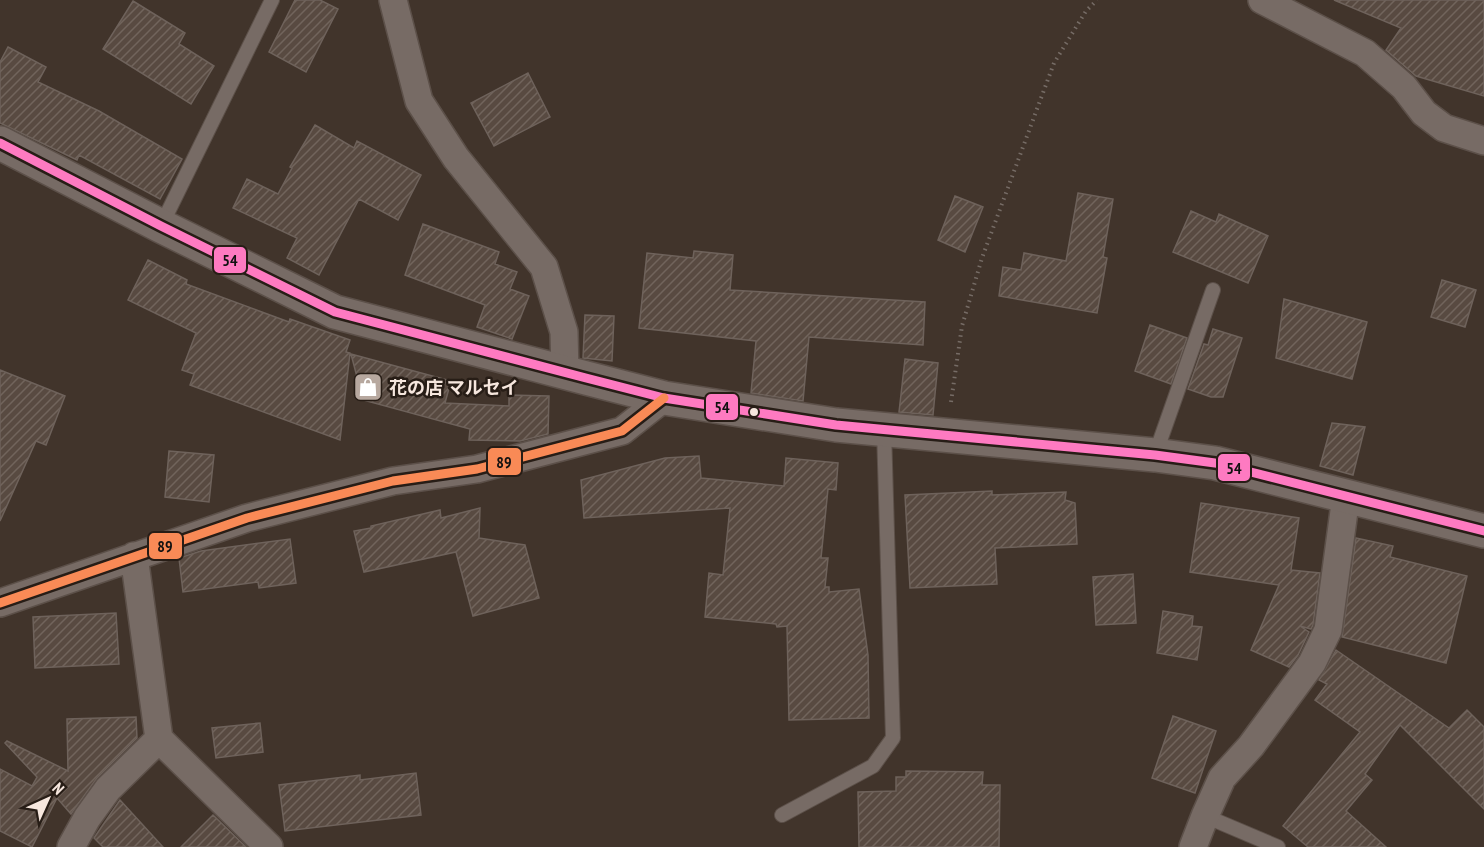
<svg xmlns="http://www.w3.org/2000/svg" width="1484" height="847" font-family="'PT Sans Narrow','Noto Sans JP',sans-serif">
	<defs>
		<pattern id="building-hatch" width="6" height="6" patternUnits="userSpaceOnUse" patternTransform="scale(1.5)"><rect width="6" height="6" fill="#584a41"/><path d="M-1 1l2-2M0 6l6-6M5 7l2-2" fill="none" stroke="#71645c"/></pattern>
	</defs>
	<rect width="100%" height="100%" fill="#41342b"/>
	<path fill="url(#building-hatch)" stroke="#6e625b" stroke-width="1.5" d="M295,0H320L338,9L306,72L269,52Z
		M1334,0H1484V96L1416,76L1386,50L1401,28Z
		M133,1L185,33L179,44L214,66L191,104L103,49Z
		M8,47L46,67L38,82L99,111L182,159L160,199L79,155L77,160L0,123V62Z
		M528,73L550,117L494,146L471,103Z
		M315,125L354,148L357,141L421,175L398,220L359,199L319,275L287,258L297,238L233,208L247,179L278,194L292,168L290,167Z
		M1078,193L1113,199L1103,257L1107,258L1097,313L999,296L1003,267L1021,270L1024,253L1066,261Z
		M955,196L983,207L965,252L938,240Z
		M1191,211L1216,222L1219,214L1268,236L1248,283L1173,252Z
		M423,224L499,252L495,264L517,272L510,289L529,296L512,339L477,327L485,305L405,275Z
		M694,251L733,255L730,290L925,302L923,345L809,337L803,401L751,393L756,341L639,328L647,253L693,258Z
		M148,260L187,280L186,284L289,322L290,319L350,340L346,352L350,353L340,440L190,385L194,374L182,370L196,333L128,300Z
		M1442,280L1476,290L1465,327L1431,317Z
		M1284,299L1367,322L1352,379L1276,358Z
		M585,315L614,316L612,361L583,358Z
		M1150,325L1187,338L1171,384L1135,371Z
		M1213,329L1242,338L1223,397H1211L1188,389L1204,344L1208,345Z
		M351,354L451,381L445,403L509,406V395L549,396L548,434L520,441L469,440L470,429L363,400Z
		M905,359L938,363L933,415L899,412Z
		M0,370L65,396L46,445L36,441L0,521Z
		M1332,423L1365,427L1353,475L1320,466Z
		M169,451L214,455L209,502L165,497Z
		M699,456L701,478L784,486L786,458L838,463L836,490L828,489L821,558H828L825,587H829V592L859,589L868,655L869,718L789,720L787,626L777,627L776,624L705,617L709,573L723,575L730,508L584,518L581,480L665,458Z
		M992,491V495L1066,492L1065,500L1075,503L1077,544L995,548L997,584L910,588L905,495Z
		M1201,503L1299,518L1291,570L1320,573L1313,625L1311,629L1300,626L1309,632L1298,655L1289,667L1251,650L1279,585L1190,572Z
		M480,508L479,538L525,545L539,598L473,616L456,552L364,572L354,531L371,528V526L440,510L441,518Z
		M1356,538L1393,546L1390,557L1467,576L1446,663L1342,637Z
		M290,539L296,583L259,588L258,582L183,592L179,558L201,551Z
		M1133,574L1136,623L1096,625L1093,577Z
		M1163,611L1193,616L1192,626L1202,627L1197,660L1157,653Z
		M116,613L119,664L35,668L33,617Z
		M1336,650L1449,728L1467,710L1484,727V809L1400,725L1365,774L1372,780L1346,811L1386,847H1308L1283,826L1360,732L1315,700L1327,684L1319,680Z
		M1173,716L1216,731L1195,793L1152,778Z
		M136,717L137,738L97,778L71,814L57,798L32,847L0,831V769L32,786L37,777L5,743L7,741L68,771L67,719Z
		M260,723L263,752L216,758L212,728Z
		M906,771L983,772L982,785H1000L999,847H859L858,792L896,791V777H906Z
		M416,773L421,815L285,831L279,785L360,775V780Z
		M120,800L163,847H103L94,838Z
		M213,815L246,847H181Z"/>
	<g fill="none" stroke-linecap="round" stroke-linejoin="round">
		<g stroke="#5c5049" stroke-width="16">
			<path id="lane" d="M161,226L272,0
				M1155,455L1213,290
				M782,815L873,766L893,738L884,430
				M1205,816L1278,847"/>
		</g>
		<g stroke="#5c5049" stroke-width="30">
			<path id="street" d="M393,0L419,101L456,158L544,267L564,332L565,372
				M1262,0L1365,53L1404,87L1424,113L1444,128L1484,141
				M0,603L247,518L393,481L477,469L622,431L664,398
				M159,739L269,847
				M71,847L87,818L108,789L159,739L134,556
				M1193,847L1205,816L1222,778L1251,746L1312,663L1328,630L1346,496"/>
		</g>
		<g stroke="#5c5049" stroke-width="36">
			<path id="secondary" d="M0,143L161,226L335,312L586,378L664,398L836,425L1155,455L1215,463L1484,531"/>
		</g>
		<path stroke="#766c66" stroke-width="4" stroke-dasharray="1.5 4.5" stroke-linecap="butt" d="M951,402L962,326L982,258L1054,63L1086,11L1097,0"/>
		<use href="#lane" stroke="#776b65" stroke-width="14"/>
		<use href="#street" stroke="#776b65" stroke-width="27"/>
		<use href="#secondary" stroke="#776b65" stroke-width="33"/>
		<g stroke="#271d16" stroke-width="14">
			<path id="bus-1" d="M0,143L161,226L335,312L586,378L664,398L836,425L1155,455L1215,463L1484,531"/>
		</g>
		<g stroke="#271d16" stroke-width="14">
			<path id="bus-2" d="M0,603L247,518L393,481L477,469L622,431L664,398"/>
		</g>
		<use href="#bus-1" stroke="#fe7ac1" stroke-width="9"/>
		<use href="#bus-2" stroke="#f98a56" stroke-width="9"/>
	</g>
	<defs>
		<g id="shop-square" transform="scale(1.5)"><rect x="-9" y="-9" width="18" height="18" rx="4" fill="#b7a89f" stroke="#271d16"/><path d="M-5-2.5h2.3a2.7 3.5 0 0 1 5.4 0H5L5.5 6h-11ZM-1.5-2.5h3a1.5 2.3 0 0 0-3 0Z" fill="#fff"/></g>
	</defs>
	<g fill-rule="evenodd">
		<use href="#shop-square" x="368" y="387"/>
	</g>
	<circle fill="#f6e7de" stroke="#271d16" stroke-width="2" cx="754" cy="412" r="5"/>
	<g text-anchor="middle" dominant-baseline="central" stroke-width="5" stroke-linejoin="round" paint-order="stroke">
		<g font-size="18" font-weight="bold" fill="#f6e7de" stroke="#271d16" text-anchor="start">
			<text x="389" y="387">花の店 マルセイ</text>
		</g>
	</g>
	<g stroke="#271d16" stroke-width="2">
		<rect x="213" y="246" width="34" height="28" rx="6" fill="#fe7ac1"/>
		<rect x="705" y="393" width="34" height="28" rx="6" fill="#fe7ac1"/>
		<rect x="487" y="447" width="35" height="29" rx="6" fill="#f98a56"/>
		<rect x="1217" y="453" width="34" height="29" rx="6" fill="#fe7ac1"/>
		<rect x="148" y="532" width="35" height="28" rx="6" fill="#f98a56"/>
	</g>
	<g font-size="16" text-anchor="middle" font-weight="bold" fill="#111">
		<text x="230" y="266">54</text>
		<text x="722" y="413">54</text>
		<text x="504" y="468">89</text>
		<text x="1234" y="474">54</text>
		<text x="165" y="552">89</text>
	</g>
	<g transform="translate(48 799) rotate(45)" stroke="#271d16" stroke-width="4.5" paint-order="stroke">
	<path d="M0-4.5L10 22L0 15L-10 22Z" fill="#f6e7de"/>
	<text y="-9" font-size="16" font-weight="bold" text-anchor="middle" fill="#f6e7de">N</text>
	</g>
</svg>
